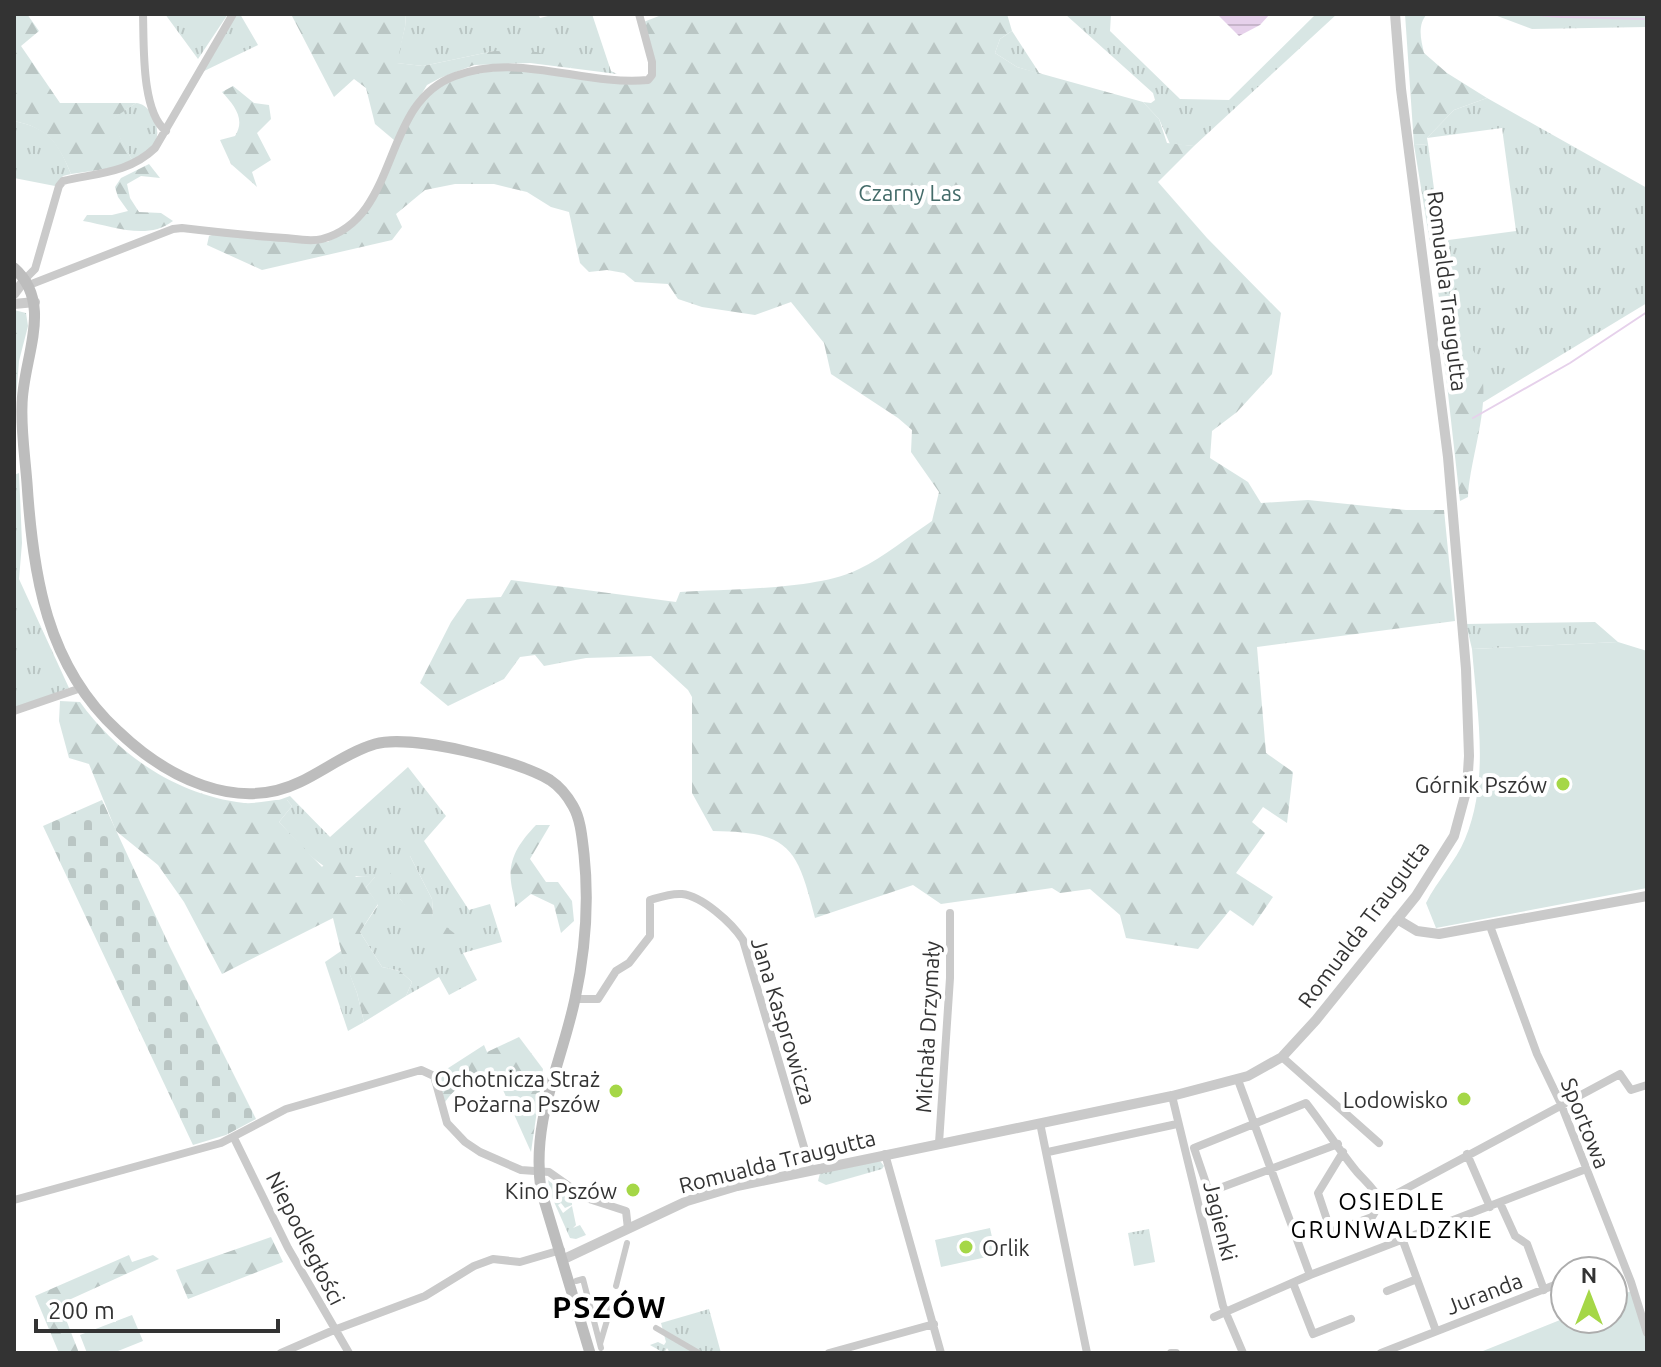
<svg xmlns="http://www.w3.org/2000/svg" width="1661" height="1367" font-family="Ubuntu,sans-serif">
	<defs>
		<pattern id="grass-tufts" width="24" height="20" patternUnits="userSpaceOnUse" patternTransform="scale(2)"><rect width="24" height="20" fill="#d8e6e4"/><path d="M3 7l-1-3M5 7V3M7 7l1-3M15 17l-1-3M17 17v-4M19 17l1-3" fill="none" stroke="#bac6c4"/></pattern>
		<pattern id="forest-firs" width="22" height="20" patternUnits="userSpaceOnUse" patternTransform="scale(2)"><rect width="22" height="20" fill="#d8e6e4"/><path d="M5 1l3.5 6h-7zM16 11l3.5 6h-7z" fill="#bac6c4"/></pattern>
		<pattern id="cemetery-stones" width="16" height="16" patternUnits="userSpaceOnUse" patternTransform="scale(2)"><rect width="16" height="16" fill="#d8e6e4"/><path d="M2 7V4a2 2 0 0 1 4 0v3zM10 15v-3a2 2 0 0 1 4 0v3z" fill="#bac6c4"/></pattern>
		<pattern id="water-rules" width="6" height="5" patternUnits="userSpaceOnUse" patternTransform="scale(2)"><rect width="6" height="5" fill="#e6d1eb"/><path d="M0 2.5h6" fill="none" stroke="#c6b4ca"/></pattern>
	</defs>
	<rect width="100%" height="100%" fill="#fff"/>
	<path fill="url(#grass-tufts)" fill-rule="evenodd" d="M165,14H228L198,59Z
		M236,14H240L258,45L202,72Z
		M406,14H538L540,18L556,14H592L611,71L617,74L570,68L573,65L494,51L423,66L396,63L405,27Z
		M1065,14H1111L1110,31L1180,99L1229,100L1316,14H1337L1194,146L1170,144L1159,119L1143,102L1151,103L1155,100L1153,93Z
		M1492,14H1647V27L1532,29Z
		M1012,31L1040,74L1017,67L995,53L1000,39Z
		M1487,98L1647,188V303L1482,403L1481,376L1455,332L1444,328L1414,145L1428,144L1441,241L1516,231L1502,128L1427,138L1454,110Z
		M136,103C152,104 163,131 154,145C149,151 139,156 132,160L110,120Z
		M14,121C49,128 58,142 71,174L63,176L55,186L14,178Z
		M19,473L22,543L19,579L69,688L14,709V475Z
		M1595,622L1618,642L1472,649L1466,624Z
		M408,767L446,816L424,841L469,910L490,904L502,942L463,953L477,980L449,995L439,977L406,996L412,982L400,971L382,967L360,932L378,905L366,887L375,877C322,878 312,857 279,822L292,806L287,800H279L290,796L330,837ZM410,856L432,899L433,917L412,912L400,899Z
		M341,951L357,993L364,1022L348,1031L325,962Z
		M880,1161L884,1166L882,1169L826,1185L818,1181L820,1173Z
		M548,1180L572,1200V1205L565,1208L561,1203L558,1205L563,1213L572,1206L576,1225L573,1228L580,1225L586,1235L576,1239L570,1238L551,1195Z
		M1149,1229L1155,1262L1134,1266L1128,1233Z
		M709,1309L721,1353H670L667,1348L664,1353L650,1345L658,1342L664,1345L666,1342L661,1323Z"/>
	<path fill="url(#forest-firs)" d="M14,14H27L39,31L21,46L60,103H136L111,120L132,160L119,167L71,174C58,143 48,128 14,121Z
		M297,14H406L405,27L397,63L423,66L494,51L537,52L574,65L570,68L530,63L474,65L440,78L427,85L394,140L375,124L366,88L354,79L334,97L292,16Z
		M664,14H1007L1012,31L1000,39L995,53L1017,67L1143,102L1159,119L1167,143L1194,146L1158,182L1207,238L1281,313L1272,374L1237,412L1212,431L1210,458L1248,482L1261,503L1308,500L1406,510H1444L1455,621L1257,647L1266,753L1293,772L1287,823L1263,807L1252,822L1265,833L1236,873L1273,897L1253,926L1230,910L1198,949L1126,938L1120,915L1090,889L1060,893L1052,888L941,904L913,885L815,918C797,847 790,832 713,831L692,793V697L688,690L651,656L586,658L544,666L535,655L520,657L504,679L448,706L420,683L451,622L467,599L501,597L511,580L676,602L680,592C727,589 819,590 859,569C884,557 908,537 932,521L939,492L911,452L912,430L898,418L831,374L824,343L791,302L755,315L702,307L678,299L668,284L635,282L624,273L607,270L589,272L580,263L569,212L551,207L527,192L494,184H455L425,190L396,214L402,227L392,240L262,270L207,245L209,236L215,234L328,242L363,215L413,112L435,86L455,76L525,67L641,80L653,72L641,23Z
		M1405,14H1427C1417,25 1421,40 1424,53L1447,73L1487,98L1454,110L1427,138L1428,144L1414,145Z
		M233,86L254,103L269,105L271,119L257,133L271,160L252,172L257,187L231,164L220,140L235,136C246,119 234,105 222,92Z
		M149,164L160,178L141,176L127,184L130,198L139,212L161,213L173,221C147,241 113,226 83,221L87,215H112L128,211L118,197L115,187L121,178Z
		M14,310L26,313L28,326L19,361L14,425Z
		M1444,328C1514,355 1470,444 1468,497L1460,501L1441,331Z
		M60,701L80,702C119,756 177,795 244,803C258,804 273,799 287,800L292,806L279,822L322,867L336,851L356,877L376,876L366,887L378,904L360,932L382,967L400,971L412,982L406,996L364,1022L357,993L342,955L333,918L222,974L184,902L158,865L116,831L89,764L69,758L59,721Z
		M536,825H550L530,859L546,882H558L572,901L574,921L561,933L554,905L531,894L515,907C515,898 512,891 511,882C508,858 520,842 536,825Z
		M410,856L432,899L433,917L454,933L461,943L458,949L428,935L400,899L390,875L393,866Z
		M519,1037L543,1069L531,1152L503,1090L489,1076C471,1076 453,1089 444,1104L439,1074L484,1045L487,1052Z
		M271,1237L283,1262L188,1299L176,1270Z
		M129,1255L132,1262L153,1255L159,1259L60,1304L79,1353H59L35,1296Z"/>
	<path fill="url(#cemetery-stones)" d="M102,800L170,947L256,1119L226,1135L193,1145L43,826Z"/>
	<path fill="#d8e6e4" d="M1618,642L1647,651V888L1436,928L1426,903C1437,881 1456,861 1465,839C1490,779 1477,712 1472,649Z
		M990,1228L996,1255L941,1267L935,1240Z
		M1634,1290L1647,1335V1353H1478L1565,1318L1613,1319V1298Z
		M132,1315L143,1341L113,1353H87L80,1335Z"/>
	<path fill="url(#water-rules)" d="M1217,14H1270L1260,25L1239,36Z"/>
	<g fill="none" stroke-linecap="round" stroke-linejoin="round">
		<path stroke="#e6d1eb" stroke-width="2" d="M1527,14L1562,17L1647,19
			M1473,418L1570,363L1647,312"/>
		<path stroke="#cacaca" stroke-width="6" d="M576,1281L583,1279L601,1348
			M616,1286L627,1243
			M656,1328L699,1353
			M600,1344L611,1307"/>
		<path stroke="#cacaca" stroke-width="8" d="M143,14C144,43 141,112 166,131
			M26,278L35,269L59,186L63,181C97,173 129,173 155,148L233,14
			M29,285L173,229L182,228C216,232 251,236 285,238C296,239 311,242 322,239C401,218 380,103 455,76C520,52 583,86 648,80L652,75V62L639,14
			M14,711L81,688
			M1490,926L1537,1054L1561,1104L1631,1282L1647,1333
			M575,999H598L616,971L629,963L650,936V900C660,897 671,893 682,894C702,896 732,923 743,940L811,1171
			M1282,1057L1379,1143
			M1238,1080L1310,1275
			M1172,1096L1223,1306L1243,1353
			M1040,1123L1087,1353
			M234,1138L288,1248L349,1353
			M939,1143L950,978V913
			M1338,1144L1209,1192L1194,1148L1306,1103C1324,1126 1339,1150 1357,1172C1366,1182 1375,1189 1381,1202
			M1048,1152L1177,1124
			M1343,1152L1318,1193L1331,1232L1372,1217L1381,1202L1620,1074L1631,1090L1647,1085
			M885,1154L941,1353
			M1467,1154L1490,1207
			M14,1200L221,1143L286,1109L421,1070L434,1076L447,1123L465,1142L480,1152L521,1170L549,1172L586,1198L626,1211L628,1229
			M1500,1203L1515,1236L1527,1244L1544,1290
			M1403,1241L1436,1331
			M1587,1271L1591,1269
			M1293,1283L1313,1334L1351,1319
			M1387,1291L1417,1279
			M1214,1317L1310,1275L1586,1169
			M281,1353L334,1330L425,1296L474,1266L493,1259L520,1262L561,1250
			M829,1353L934,1324
			M1171,1353H1176
			M1381,1353L1565,1281"/>
		<path stroke="#cacaca" stroke-width="10" d="M14,294L26,278
			M14,304L35,302
			M1397,919L1417,931L1439,934L1647,896
			M564,1259L687,1201L737,1186L1172,1096L1248,1076L1282,1057L1316,1020L1416,896L1454,836L1467,788L1469,756L1466,669L1448,457L1401,89L1395,14"/>
		<path stroke="#bdbdbd" stroke-width="11" d="M14,268C55,304 22,360 22,406C21,431 25,457 27,483C33,575 46,665 118,731C166,777 236,813 300,782C325,770 348,752 375,744C411,734 518,760 550,780C559,786 568,797 573,806C581,820 582,838 584,854C589,901 585,953 575,999C561,1065 531,1120 541,1190L590,1353"/>
	</g>
	<g fill="#a5d747" stroke="#fff" stroke-width="3">
		<circle cx="1563" cy="784" r="8"/>
		<circle cx="616" cy="1091" r="8"/>
		<circle cx="1464" cy="1099" r="8"/>
		<circle cx="633" cy="1190" r="8"/>
		<circle cx="966" cy="1247" r="8"/>
	</g>
	<g text-anchor="middle" dominant-baseline="central" stroke-width="8" stroke-linejoin="round" paint-order="stroke">
		<g font-size="22" fill="#436b69" stroke="#fff">
			<text x="910" y="192">Czarny Las</text>
		</g>
		<g font-size="22" fill="#333" stroke="#fff">
			<text transform="translate(1448 291) rotate(83)">Romualda Traugutta</text>
			<text transform="translate(1363 924) rotate(-53)">Romualda Traugutta</text>
			<text transform="translate(784 1021) rotate(73)">Jana Kasprowicza</text>
			<text transform="translate(927 1027) rotate(-87)">Michała Drzymały</text>
			<text transform="translate(1586 1123) rotate(68)">Sportowa</text>
			<text transform="translate(777 1161) rotate(-14)">Romualda Traugutta</text>
			<text transform="translate(1221 1221) rotate(76)">Jagienki</text>
			<text transform="translate(306 1238) rotate(63)">Niepodległości</text>
			<text transform="translate(1484 1293) rotate(-21)">Juranda</text>
		</g>
		<g font-size="22" fill="#333" stroke="#fff" text-anchor="end">
			<text x="1547" y="784">Górnik Pszów</text>
			<text x="600" y="1078">Ochotnicza Straż<tspan x="600" dy="25">Pożarna Pszów</tspan></text>
			<text x="1448" y="1099">Lodowisko</text>
			<text x="617" y="1190">Kino Pszów</text>
			<text x="982" y="1247" text-anchor="start">Orlik</text>
		</g>
		<g font-size="24" letter-spacing="2" fill="#000" stroke="#fff">
			<text x="1392" y="1201">OSIEDLE<tspan x="1392" dy="28">GRUNWALDZKIE</tspan></text>
		</g>
		<g font-size="30" font-weight="bold" letter-spacing="2" fill="#000" stroke="#fff">
			<text x="610" y="1307">PSZÓW</text>
		</g>
	</g>
	<rect width="1661" height="1367" fill="none" stroke="#333333" stroke-width="32"/>
	<g transform="translate(1589 1295)"><circle r="38" fill="#ffffff" stroke="#adadad" stroke-width="2"/>
	<path d="M0-6L14 30L0 20L-14 30Z" fill="#a5d747"/>
	<text y="-12" font-size="22" font-weight="bold" text-anchor="middle" fill="#333333">N</text>
	</g>
	<path d="M36 1319v12h242v-12" fill="none" stroke="#333333" stroke-width="4"/>
	<text x="48" y="1319" font-size="24" fill="#333333" stroke="#ffffff" stroke-width="6" paint-order="stroke">200 m</text>
</svg>
